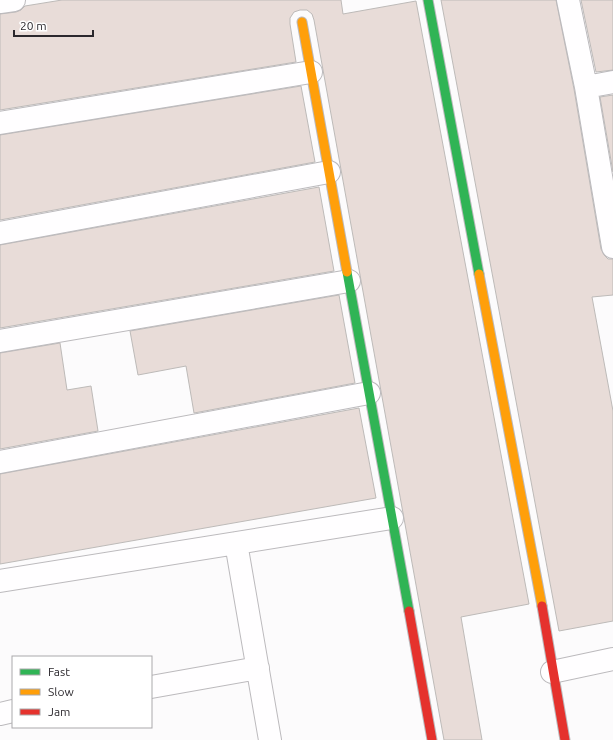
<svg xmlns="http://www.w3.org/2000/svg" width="613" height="740" font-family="Ubuntu,sans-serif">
	<rect width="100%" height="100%" fill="#fcfbfc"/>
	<path fill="#e8dcd8" stroke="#bdbab8" d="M62,0H341L343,14L416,1L529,604L461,617L482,740H444L314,20L312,14L307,10H300L294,12L290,18V24L296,62L0,110V14L16,12L21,10L25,6Z
		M441,0H556L574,89L601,249L604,255L608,259H613V295L592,297L613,411V621L559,631Z
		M581,0H613V70L596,72Z
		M301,86L315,162L0,220V135Z
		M613,95V172L600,97Z
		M319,187L334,271L0,328V245Z
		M339,295L355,383L194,413L186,366L138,375L130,331Z
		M60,343L67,390L91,386L98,431L0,449V353Z
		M359,408L376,498L0,564V474Z"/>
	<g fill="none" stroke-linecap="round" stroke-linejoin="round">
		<g stroke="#bcbabd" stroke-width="24">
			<path id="street" d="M568,0L586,87L613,247
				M0,2L14,0
				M586,87L613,82
				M0,123L311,72
				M0,233L329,172
				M0,341L349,281
				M0,462L369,393
				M236,543L270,740
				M0,581L392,518
				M552,672L613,659
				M151,687L258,668
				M0,714L13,711"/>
		</g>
		<g stroke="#bcbabd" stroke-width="11">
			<path id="fast" d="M428,0L479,274
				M347,272L409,611"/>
		</g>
		<g stroke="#bcbabd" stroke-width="11">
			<path id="slow" d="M302,22L347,272
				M479,274L542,606"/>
		</g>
		<g stroke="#bcbabd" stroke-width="11">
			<path id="jam" d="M542,606L565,740
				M409,611L432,740"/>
		</g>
		<use href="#street" stroke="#fffeff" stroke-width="22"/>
		<use href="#fast" stroke="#30b455" stroke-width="9"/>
		<use href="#slow" stroke="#ff9f0a" stroke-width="9"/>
		<use href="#jam" stroke="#e5322d" stroke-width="9"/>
	</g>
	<rect x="12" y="656" width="140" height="72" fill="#ffffff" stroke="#aaa9ab"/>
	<rect x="20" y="669" width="20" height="6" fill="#30b455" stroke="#aaa9ab"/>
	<text x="48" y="676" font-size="12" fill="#2b282d">Fast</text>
	<rect x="20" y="689" width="20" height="6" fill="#ff9f0a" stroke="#aaa9ab"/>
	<text x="48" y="696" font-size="12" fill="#2b282d">Slow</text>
	<rect x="20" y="709" width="20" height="6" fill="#e5322d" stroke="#aaa9ab"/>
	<text x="48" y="716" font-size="12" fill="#2b282d">Jam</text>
	<path d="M14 30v6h79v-6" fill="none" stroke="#2b282d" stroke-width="2"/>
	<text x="20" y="30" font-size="12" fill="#2b282d" stroke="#ffffff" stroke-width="3" paint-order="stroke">20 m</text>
</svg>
